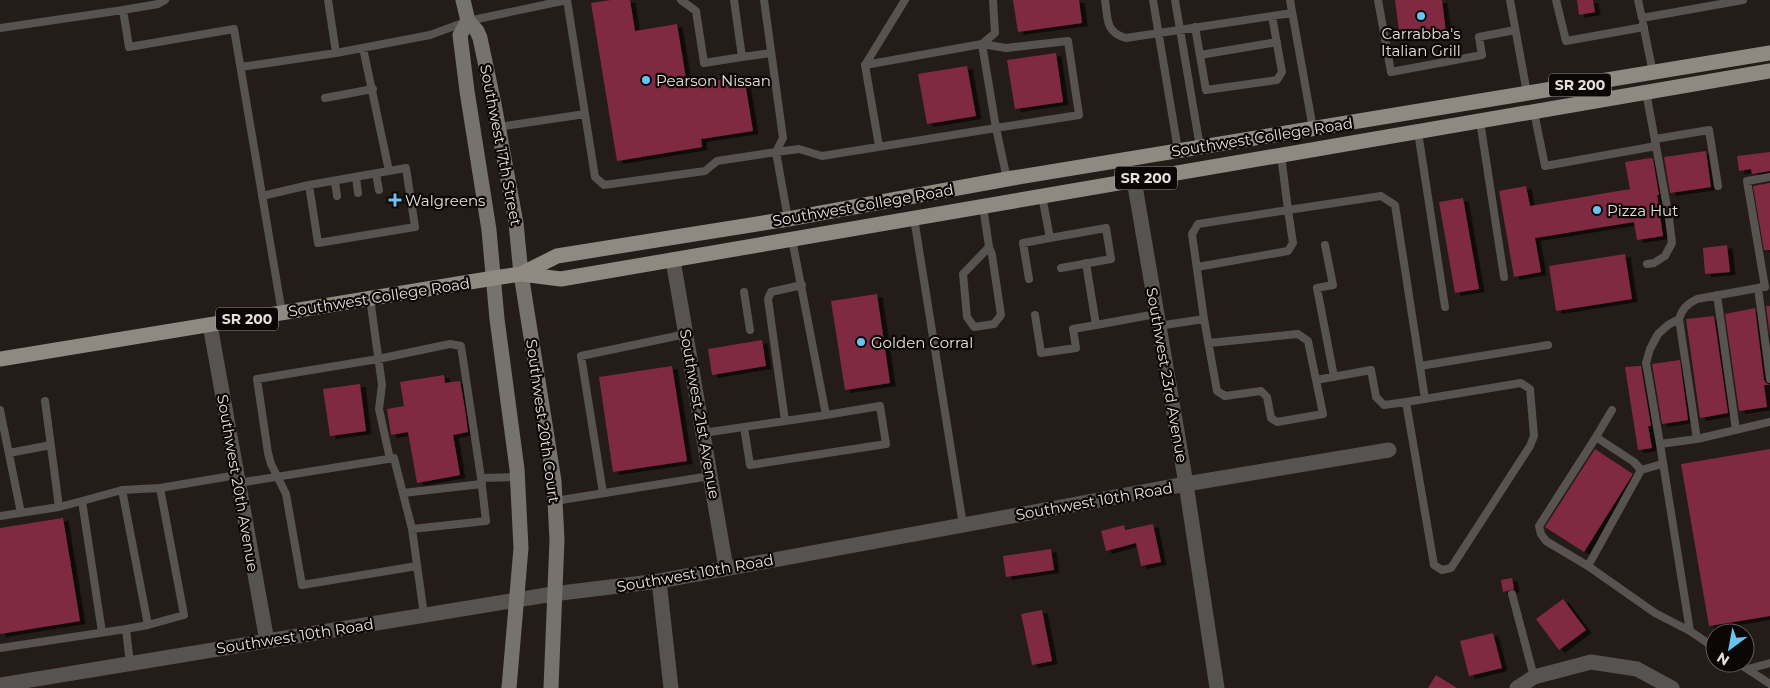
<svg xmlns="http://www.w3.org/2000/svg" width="1770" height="688" font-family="Montserrat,sans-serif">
	<defs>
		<filter id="shadow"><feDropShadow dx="5.5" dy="3" stdDeviation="0" flood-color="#0009"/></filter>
	</defs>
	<rect width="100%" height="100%" fill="#241c18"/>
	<path fill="#802943" filter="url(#shadow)" d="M611,0H630L635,31L677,24L687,85L744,76L753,131L701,139L702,147L617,161L591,3Z
		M1013,0H1079L1082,23L1018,32Z
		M1395,0H1442L1446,33L1400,39Z
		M1577,0H1593L1595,12L1579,15Z
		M1056,53L1063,102L1015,109L1007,60Z
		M967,66L976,116L927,124L918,74Z
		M1706,151L1711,187L1670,193L1664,157Z
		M1770,152V171L1752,174L1751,169L1739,171L1737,156Z
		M1651,158L1653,159L1659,195H1657L1663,236L1637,240L1634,222L1535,238L1541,272L1514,277L1499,191L1526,186L1530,206L1630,189L1625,162Z
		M1770,183V250H1764L1753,186Z
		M1463,198L1479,289L1455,293L1439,202Z
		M1727,245L1730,272L1705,274L1703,248Z
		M1625,254L1632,299L1556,311L1549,266Z
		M877,294L890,383L845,390L831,301Z
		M1766,306H1770V336Z
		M1755,308L1764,380L1766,383L1770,385H1764L1767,407L1739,411L1725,314Z
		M1714,316L1728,413L1700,418L1686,319Z
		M762,340L766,366L712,375L708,349Z
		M1680,360L1688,420L1662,424L1652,364Z
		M672,366L687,461L613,472L599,377Z
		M1639,366H1641L1651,426H1648L1652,448L1638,450L1625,367Z
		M444,375L445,383L460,381L465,409L468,432L453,435L460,475L417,483L408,432L391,435L387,409L404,406L400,382Z
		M360,384L366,431L330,436L323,389Z
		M1595,449L1633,474L1584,552L1545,527Z
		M1770,449V616L1709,626L1681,464Z
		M63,518L80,621L0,634V528Z
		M1153,524L1161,562L1141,566L1136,543L1106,551L1101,531L1124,525L1125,530Z
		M1051,549L1054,570L1006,577L1003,556Z
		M1512,578L1514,589L1503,592L1501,580Z
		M1563,599L1586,630L1559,650L1536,619Z
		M1042,610L1052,661L1032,665L1021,614Z
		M1493,633L1502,668L1469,676L1460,641Z
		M1436,675L1457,688H1428Z"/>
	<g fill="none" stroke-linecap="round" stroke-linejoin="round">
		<path stroke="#565350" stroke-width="8" d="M328,0L336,53
			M567,0L595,177L604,185L705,171L717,161L776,152L799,149L822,156L996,128L1007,179
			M681,0L696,11L704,63L742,57L734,0
			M764,0L783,138L776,152L788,219
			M1105,0C1108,19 1105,32 1126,38L1292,13
			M1153,0L1178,150
			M1175,0L1200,147
			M1290,0L1313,129
			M1378,0L1391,72L1482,55L1479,37L1515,30
			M1510,0L1527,93
			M1556,0L1566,41L1644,27
			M1638,0L1642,18L1743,0
			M123,10L129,47L234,29L282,313
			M1643,24L1653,73
			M1195,27L1206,90L1277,80L1282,72L1272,16
			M0,28L123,10L158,4L165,0
			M982,44L995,33L993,0
			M363,48L389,171
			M1200,55L1277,42
			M742,57L771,53
			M865,65L982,44L1006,48L1068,41L1079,115L996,128L982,44
			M241,67L336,53L430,35L468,21L567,0
			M325,98L373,89
			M1534,112L1545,166L1656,146L1646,92
			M1480,121L1504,277
			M498,127L585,114
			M1418,132L1445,307
			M1655,139L1709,130L1718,186
			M879,146L865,65L905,0
			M376,174L379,190
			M356,177L358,193
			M335,181L337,196
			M262,196L309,185L406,168L415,227L318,243L309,185
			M1042,196L1050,238L1106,228L1111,259L1061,268
			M983,206L989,247L963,274L967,317L974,327L994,324L1001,315L992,255L989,247
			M914,218L963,525
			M1325,245L1333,285L1317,288L1334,377
			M1647,264L1654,263L1665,256L1672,243L1669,218L1656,146
			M1197,267L1288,251L1293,243L1288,210L1381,196L1395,205L1425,399
			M1029,279L1023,243L1050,238
			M1761,287L1758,288L1770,379
			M1765,287L1747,181L1770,177
			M1758,288L1697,299C1687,304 1682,309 1679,319L1697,439L1770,422
			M744,292L750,330
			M1717,295L1736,430
			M370,298L382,385L379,409L390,459
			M1035,315L1041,353L1076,348L1073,329L1096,325L1086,263
			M1204,319L1217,391L1225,396L1261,391L1267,397L1271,418L1277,422L1323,414L1316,380L1371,370L1376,397L1384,405L1406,402L1434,565L1442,570L1451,568L1530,446L1534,436L1530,389L1521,383L1406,402
			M1679,319L1668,325L1658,334L1650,349L1646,363L1660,444L1697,439
			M1096,325L1156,314
			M1158,326L1204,319L1192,234L1198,224L1288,210L1281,155
			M1209,343L1298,334L1308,341L1316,380
			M1420,366L1548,345
			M45,401L59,507
			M0,410L21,513
			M785,421L768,299L771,292L802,285
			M744,427L750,465L886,444L880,406L826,415
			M703,433L826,415L792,239
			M1596,437L1612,410
			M1660,444L1690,631L1655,613L1588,566L1641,470L1662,464
			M9,453L51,445
			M238,483L394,458L412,529
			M160,488L237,475
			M122,490L160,488L184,615L148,625
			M403,493L482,484
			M603,493L581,356L686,334
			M555,501L710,476
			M0,516L59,507L82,501
			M417,566L302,585L286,494L271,464L268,453L257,379L378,359L450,344L461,346L481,478
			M1588,566L1546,541L1541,534L1539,526L1596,437L1634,462L1641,470
			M1512,594L1534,677
			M424,615L412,529L486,521L481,478L517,477
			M1690,631L1715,648
			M102,632L82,501L122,490L148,625L126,629
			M0,648L126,629L130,664
			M1738,663L1770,684
			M1748,669L1770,663"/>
		<path stroke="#565350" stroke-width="15" d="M1134,180L1186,484L1217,688
			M673,260L726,568
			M210,325L267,641
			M659,581L671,688
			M0,685L553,594L659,581L1186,484L1389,450
			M1517,688L1534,677L1591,662L1637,669L1672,688"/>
		<path stroke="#76726c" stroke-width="15" d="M463,0L468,21L477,31L480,38L494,104L516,223L521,274L554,481L557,540L551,688
			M468,21L460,35L467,91L489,230L497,319L517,469L521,548L509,688"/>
		<path stroke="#8f8982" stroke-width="15" d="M521,274L557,256L788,219L1007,179L1770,53
			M0,359L494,278L521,274L561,279L1770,71"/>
	</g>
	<g fill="#67c4ef" stroke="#0b0706" stroke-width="2">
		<circle cx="1421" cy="16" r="5"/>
		<circle cx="646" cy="80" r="5"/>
		<path d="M392.5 192.5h5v5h5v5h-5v5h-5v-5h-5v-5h5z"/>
		<circle cx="1597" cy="210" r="5"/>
		<circle cx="861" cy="342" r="5"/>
	</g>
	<g text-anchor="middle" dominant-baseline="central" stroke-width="4.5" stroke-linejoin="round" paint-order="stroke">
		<g fill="#0b0706" stroke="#a49e9c" stroke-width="1">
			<rect x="1549" y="73.5" width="62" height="23" rx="4"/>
			<rect x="1115" y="166.5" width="62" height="23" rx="4"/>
			<rect x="216" y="307.5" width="62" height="23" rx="4"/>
		</g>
		<g font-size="14" font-weight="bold" fill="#e6dfdd">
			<text x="1580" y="85">SR 200</text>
			<text x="1146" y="178">SR 200</text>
			<text x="247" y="319">SR 200</text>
		</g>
		<g font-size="15" fill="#e6dfdd" stroke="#0b0706" text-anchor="start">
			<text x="1421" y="33" text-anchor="middle">Carrabba's<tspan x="1421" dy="17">Italian Grill</tspan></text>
			<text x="656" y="80">Pearson Nissan</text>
			<text x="405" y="200">Walgreens</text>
			<text x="1607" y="210">Pizza Hut</text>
			<text x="871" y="342">Golden Corral</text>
		</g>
		<g font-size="15" fill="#e6dfdd" stroke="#0b0706">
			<text transform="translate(1262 137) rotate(-9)">Southwest College Road</text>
			<text transform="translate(501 145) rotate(79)">Southwest 17th Street</text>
			<text transform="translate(863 205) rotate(-10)">Southwest College Road</text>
			<text transform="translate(379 297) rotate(-9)">Southwest College Road</text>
			<text transform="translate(1167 375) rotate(80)">Southwest 23rd Avenue</text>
			<text transform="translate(700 414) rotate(80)">Southwest 21st Avenue</text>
			<text transform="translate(543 421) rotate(82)">Southwest 20th Court</text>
			<text transform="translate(238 483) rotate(80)">Southwest 20th Avenue</text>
			<text transform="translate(1094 501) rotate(-10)">Southwest 10th Road</text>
			<text transform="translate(695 573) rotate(-10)">Southwest 10th Road</text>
			<text transform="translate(295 636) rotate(-9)">Southwest 10th Road</text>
		</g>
	</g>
	<g transform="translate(1730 648) rotate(212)"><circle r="24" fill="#0b0706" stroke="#635d5c"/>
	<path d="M0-4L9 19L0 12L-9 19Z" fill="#67c4ef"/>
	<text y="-8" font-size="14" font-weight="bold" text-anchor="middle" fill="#e6dfdd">N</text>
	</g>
</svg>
